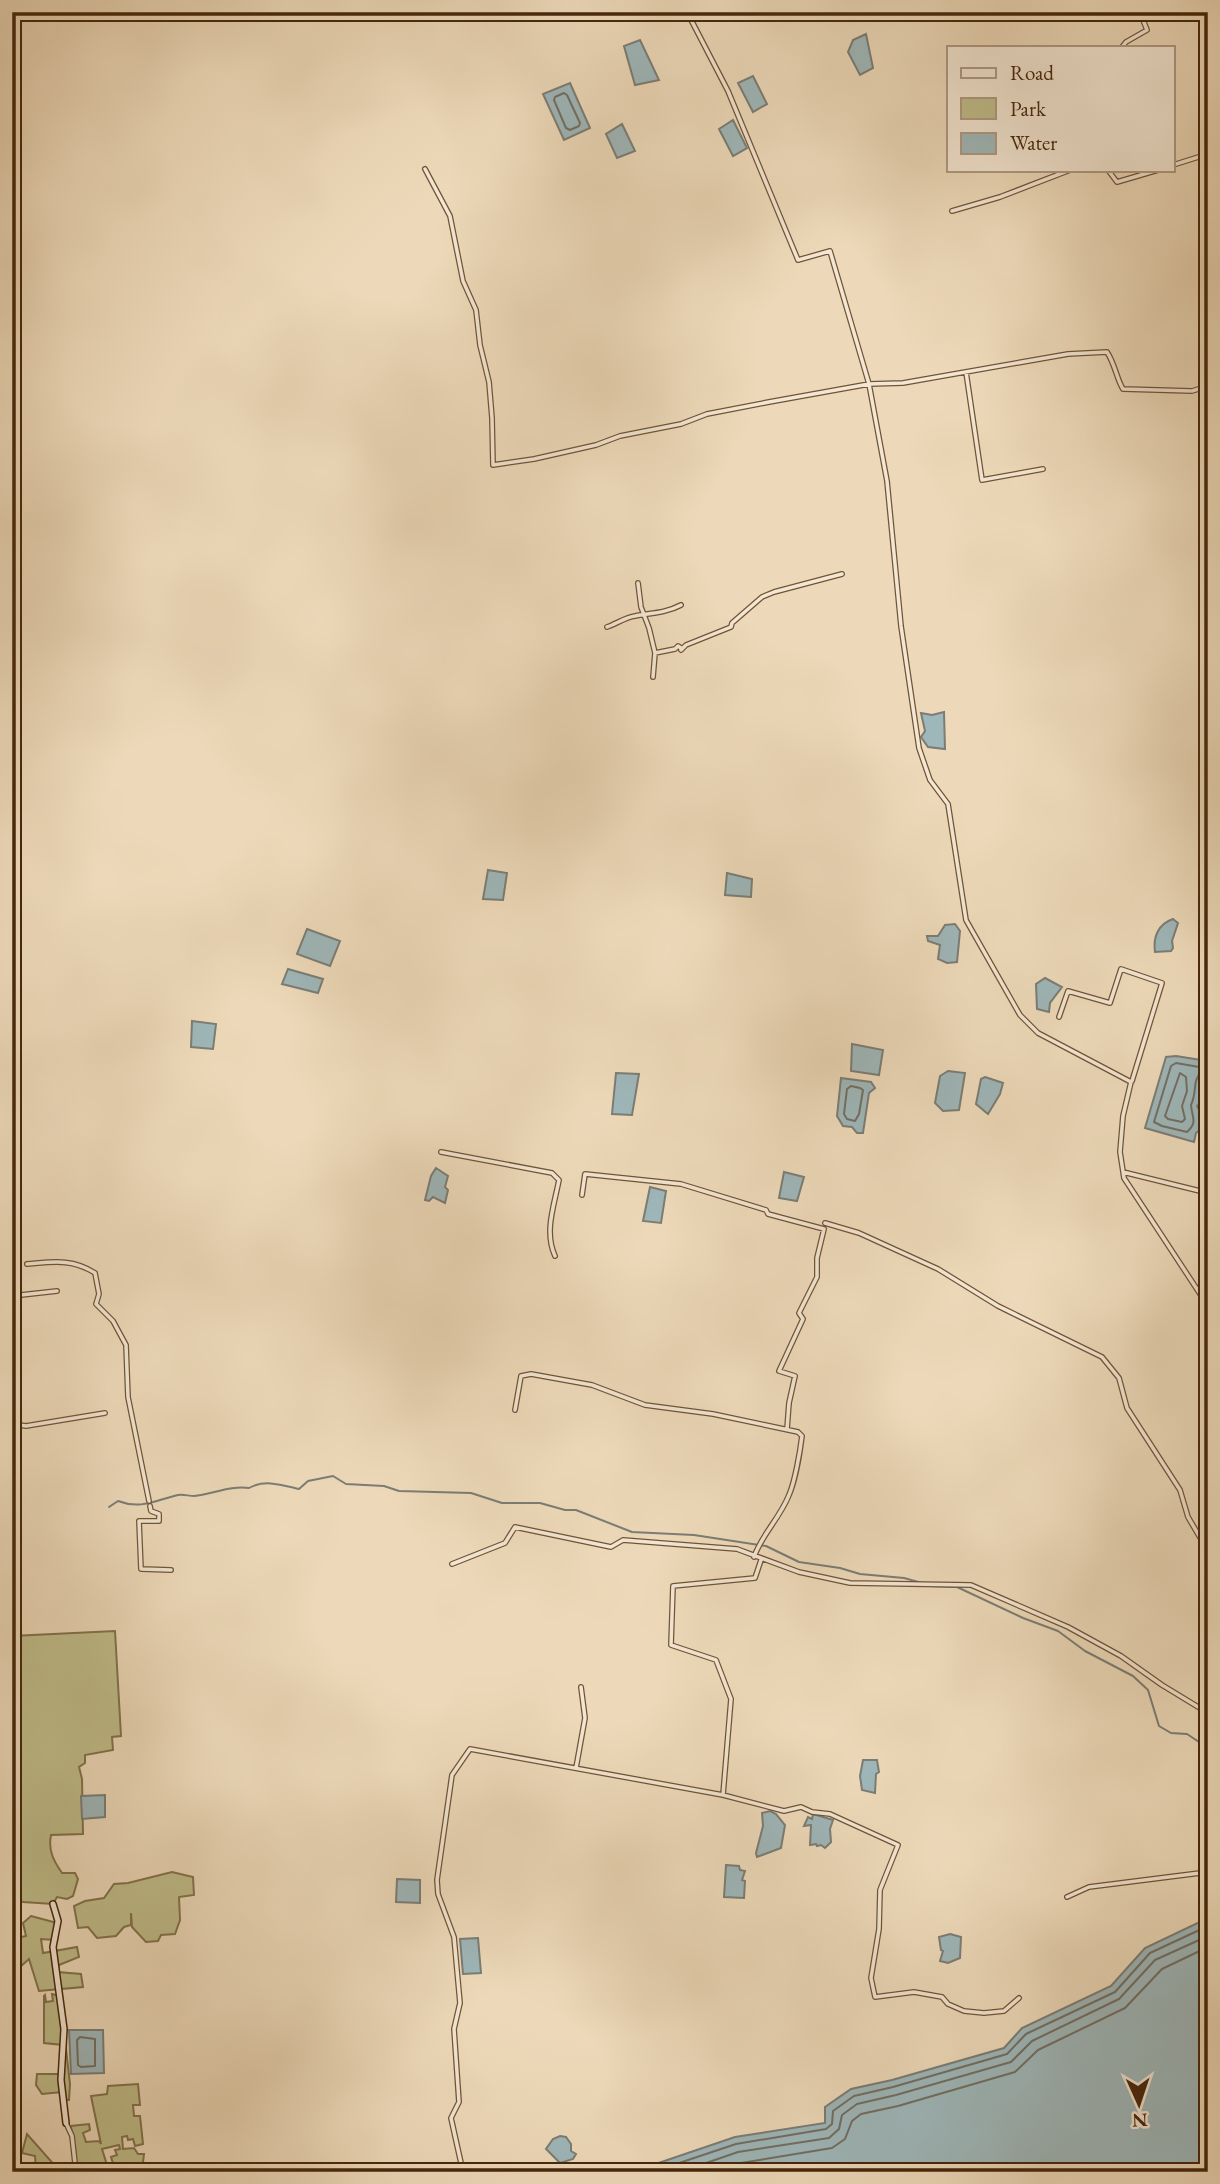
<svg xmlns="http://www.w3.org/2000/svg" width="1220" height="2184" font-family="'EB Garamond',serif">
	<rect width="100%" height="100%" fill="#edd9b9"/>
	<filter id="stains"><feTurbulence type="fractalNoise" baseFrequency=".00286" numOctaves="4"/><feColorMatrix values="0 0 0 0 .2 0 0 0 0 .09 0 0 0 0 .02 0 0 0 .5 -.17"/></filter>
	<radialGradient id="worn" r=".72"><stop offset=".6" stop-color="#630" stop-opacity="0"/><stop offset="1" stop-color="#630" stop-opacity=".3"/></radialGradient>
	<path fill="#bfbd8a" stroke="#82724c" stroke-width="2" d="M115,1631L121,1736L112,1737L113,1750L85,1755V1763L79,1767L82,1779L83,1834L51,1835C48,1850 53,1860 62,1873H75L78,1879L73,1896L67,1899L57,1897L53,1904L23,1902L18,1899L15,1876L12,1875V1709L21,1705L20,1698L12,1692V1636Z
		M172,1872L193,1877L194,1895L179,1897L180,1920L175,1934L161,1935L158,1941L146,1942L132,1927L131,1913V1925L124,1927L116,1936L97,1938L88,1927L78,1928L74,1906L85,1901L104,1898L114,1884L128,1883Z
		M31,1916L57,1923L54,1940L41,1939L43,1953L77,1947L79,1957L59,1965L58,1972L81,1974L83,1987L39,1991L29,1959L20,1967L12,1968V1939L26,1936L23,1923Z
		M52,1994L60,1996L70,2084L69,2100L62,2099V2092L42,2094L36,2085L37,2074H61L63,2045L44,2043V1996L45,1995L46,2002L53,2001Z
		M138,2084L140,2105H133L134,2116H140L143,2144L135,2146L133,2139L128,2140L127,2136L122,2137L123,2149L134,2148L138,2154H144L142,2170L110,2172L115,2170L111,2157L117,2155L115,2150L120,2149L119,2145L102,2149L107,2165L102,2167L103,2170L109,2169V2172H32L36,2169L35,2156L22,2153L27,2134L56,2167L75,2163L71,2126L89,2124L90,2130L83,2133L86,2142L99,2141L101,2144L91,2096L107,2094L108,2086Z"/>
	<path fill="#9eb7ba" stroke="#7b7d75" stroke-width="2" d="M866,34L873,68L860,75L848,52L853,40Z
		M640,40L659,80L635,85L624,46Z
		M753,76L767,104L753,112L738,83Z
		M570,83L590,128L564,140L543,94Z
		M733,120L747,148L733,156L719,129Z
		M622,124L635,151L617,158L606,134Z
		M944,712L945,749L928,747L921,737L925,731L921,713L932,715Z
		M488,870L507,873L503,900L483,899Z
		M727,873L752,879L751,897L725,895Z
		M1173,919L1178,923L1172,941L1173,948L1171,951L1155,952C1153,937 1158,924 1173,919Z
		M955,924L960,931L957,962L947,963L938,959L940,945L928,941L927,936H938L945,925Z
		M307,929L340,941L330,966L297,954Z
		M288,969L323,979L318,993L282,984Z
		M1045,978L1062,987L1050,1003L1049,1012L1037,1009L1036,984Z
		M192,1021L216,1024L213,1049L191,1047Z
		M852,1044L883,1050L879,1075L851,1071Z
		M1176,1056L1208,1061V1075L1201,1081V1102L1197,1106L1203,1118L1201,1129L1196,1133L1194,1142L1145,1128L1166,1057Z
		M948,1071L965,1073L959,1110L943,1111L935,1103L940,1076Z
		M616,1073L639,1074L632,1115L612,1114Z
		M985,1077L1003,1083L1000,1094L988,1114L976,1104L981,1079Z
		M841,1078L871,1082L875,1088L869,1093L863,1133H857L852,1127L843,1126L837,1116Z
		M436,1168L448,1176L445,1187L448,1190L445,1203L433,1197L429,1201L425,1200L431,1176Z
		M784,1172L804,1177L797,1201L779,1198Z
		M650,1187L666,1191L661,1223L643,1221Z
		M863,1760H877L879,1772L876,1774L875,1793L862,1790L860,1776Z
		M105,1795V1817L82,1819L81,1796Z
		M770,1811L776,1814L785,1825L781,1848L757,1857L756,1853L763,1826L762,1813Z
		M813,1814L833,1820L830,1829L831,1842L825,1848L821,1845L817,1846L816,1844L810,1845L811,1825L804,1826L808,1817L812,1819Z
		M726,1865L739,1866L740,1870L745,1871L742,1880L745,1881L744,1898L724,1897Z
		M397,1879L420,1880V1903L396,1902Z
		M1208,1918V2172H632L735,2137L825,2123V2107L851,2089L892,2080L1004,2048L1022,2028L1111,1986L1145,1948Z
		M950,1934L961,1937L960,1958L948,1963L940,1961L943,1951L941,1950L939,1937Z
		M478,1938L481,1973L463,1974L460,1939Z
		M69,2030H103L104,2073L71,2074Z
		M560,2136L566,2137L571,2144V2151L576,2154L573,2159L560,2163L546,2149L553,2139Z"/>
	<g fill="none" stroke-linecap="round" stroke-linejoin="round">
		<path stroke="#726f64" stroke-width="2" d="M564,93L567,95L580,123L579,126L570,130L566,128L554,100L555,97Z
			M1176,1063L1199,1067L1202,1070C1191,1084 1198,1090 1191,1105C1192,1118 1198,1122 1187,1132L1162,1126L1154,1122L1171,1066Z
			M1180,1073L1186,1077L1187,1091L1182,1106L1185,1119L1182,1122L1168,1119L1165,1116Z
			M851,1086L860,1088L863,1090L859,1114L855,1121L847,1119L844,1114L847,1089Z
			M80,2037L95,2039V2066L81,2067L78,2065L77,2040Z
			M652,2172L736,2144L826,2129L832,2124L833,2111L854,2096L893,2087L1007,2054L1026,2034L1115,1992L1150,1953L1208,1926
			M680,2172L738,2152L829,2138L839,2129L842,2115L857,2104L896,2095L1011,2062L1032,2041L1119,1999L1155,1960L1208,1936
			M713,2172L741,2163L832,2148L845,2139L852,2121L861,2114L898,2106L1015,2072L1038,2050L1125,2008L1162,1969L1208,1947"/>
		<path stroke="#7b7d75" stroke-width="2" d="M109,1507L118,1501C141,1510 156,1500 178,1495C183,1494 189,1496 194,1496C212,1494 232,1485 249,1488C265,1479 282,1485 299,1489L308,1481L333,1476L346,1484L384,1486L399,1491L471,1493L502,1503H540L565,1510H576L632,1532L694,1535L766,1546L799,1562L840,1568L860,1574L904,1578L922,1583
			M930,1586L957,1587L1023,1618L1058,1631L1085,1651L1133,1676L1148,1690L1159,1726L1171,1733L1187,1734L1208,1748"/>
		<g stroke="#705438" stroke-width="6">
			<path id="street" d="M687,12L728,91L798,260L830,251L869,384L887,481L901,626L919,748L930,780L948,804L966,920L1020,1015L1038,1033L1131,1082L1123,1116L1120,1152L1124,1178L1208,1306
				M1122,47L1126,42L1147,30L1140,12
				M1173,165L1208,154
				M425,169L450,216L463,281L476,310L480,345L489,382L492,418L493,465L534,459L596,445L620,436L681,424L707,414L769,402L869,384L903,383L1068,354L1107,352C1115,364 1117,380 1123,389L1192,391L1208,386
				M1108,170L1117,182L1158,170
				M952,211L1000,197L1070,170
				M966,372L982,480L1043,469
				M638,583L641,607L649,628L655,653L653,677
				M607,627C616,624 626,617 635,616C651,613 666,613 681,605
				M681,650L686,645L731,627L732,623L762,597L774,592L842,574
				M655,653L675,649L678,646L681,648
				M1059,1017L1068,991L1110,1003L1121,969L1162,983L1132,1081
				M441,1152L552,1173L559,1180C554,1206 544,1232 555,1256
				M1123,1172L1208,1193
				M582,1195L585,1174L681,1184L766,1210L768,1214L824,1229L817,1258V1277L799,1313L803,1319L779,1371L795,1376L789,1403L787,1429
				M825,1223L859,1233L938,1269L998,1306L1102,1357L1119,1378L1127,1408L1180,1490L1188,1517L1208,1551
				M27,1264C52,1262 72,1258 95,1273L99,1294L96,1304L113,1321L126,1345L128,1397L149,1501
				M12,1296L57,1291
				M515,1410L521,1376L531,1374L592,1385L645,1405L713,1414L798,1432L802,1436C800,1452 795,1481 789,1495C780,1518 762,1534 754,1557
				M12,1424L26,1426L105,1413
				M150,1506L151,1511L159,1514V1521H139L141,1569L171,1570
				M452,1564L505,1543L515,1527L611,1547L623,1540L737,1549L799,1572L850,1583L971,1585L1068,1627L1121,1656L1162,1685L1208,1713
				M576,1768L585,1718L581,1687
				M723,1795L784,1811L801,1807L812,1812L830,1814L898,1845L880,1890L879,1929L871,1978L875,1997L914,1992L942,1997L948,2004L964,2011L984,2013L1004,2011L1019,1998
				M1067,1897L1089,1887L1208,1872
				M66,2123L72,2136L76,2172
				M463,2172L451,2118L459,2102L454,2029L460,2003L454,1937L438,1894L437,1880L452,1775L470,1749L723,1795L731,1699L716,1660L671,1645L673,1586L755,1578L761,1560"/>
		</g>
		<g stroke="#46270d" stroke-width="8">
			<path id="secondary" d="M53,1904L58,1921L53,1947L64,2029L61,2080L66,2123"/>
		</g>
		<use href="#street" stroke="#f3e6d2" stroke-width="3.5"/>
		<use href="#secondary" stroke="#f3e6d2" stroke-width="5"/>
	</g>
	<rect width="1220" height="2184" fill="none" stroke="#edd9b9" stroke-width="42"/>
	<rect x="14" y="14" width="1192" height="2156" fill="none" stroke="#46270d" stroke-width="3.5"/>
	<rect x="21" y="21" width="1178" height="2142" fill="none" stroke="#46270d" stroke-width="2"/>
	<rect x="947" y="46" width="228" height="126" fill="#f3e6d2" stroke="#ae9a83" stroke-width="2"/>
	<rect x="961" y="68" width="35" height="10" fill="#f3e6d2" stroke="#ae9a83" stroke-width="2"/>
	<text x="1010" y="80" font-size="21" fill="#46270d">Road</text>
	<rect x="961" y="98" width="35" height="21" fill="#bfbd8a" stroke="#ae9a83" stroke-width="2"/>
	<text x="1010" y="116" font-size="21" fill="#46270d">Park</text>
	<rect x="961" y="133" width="35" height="21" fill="#9eb7ba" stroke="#ae9a83" stroke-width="2"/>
	<text x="1010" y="150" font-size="21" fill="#46270d">Water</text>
	<g transform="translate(1139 2104) rotate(177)" stroke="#f3e6d2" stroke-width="5" paint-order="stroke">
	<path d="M0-5L12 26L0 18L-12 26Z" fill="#46270d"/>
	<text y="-10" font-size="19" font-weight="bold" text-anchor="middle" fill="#46270d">N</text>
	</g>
	<rect width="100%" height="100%" filter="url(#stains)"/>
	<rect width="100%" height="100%" fill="url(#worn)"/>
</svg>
